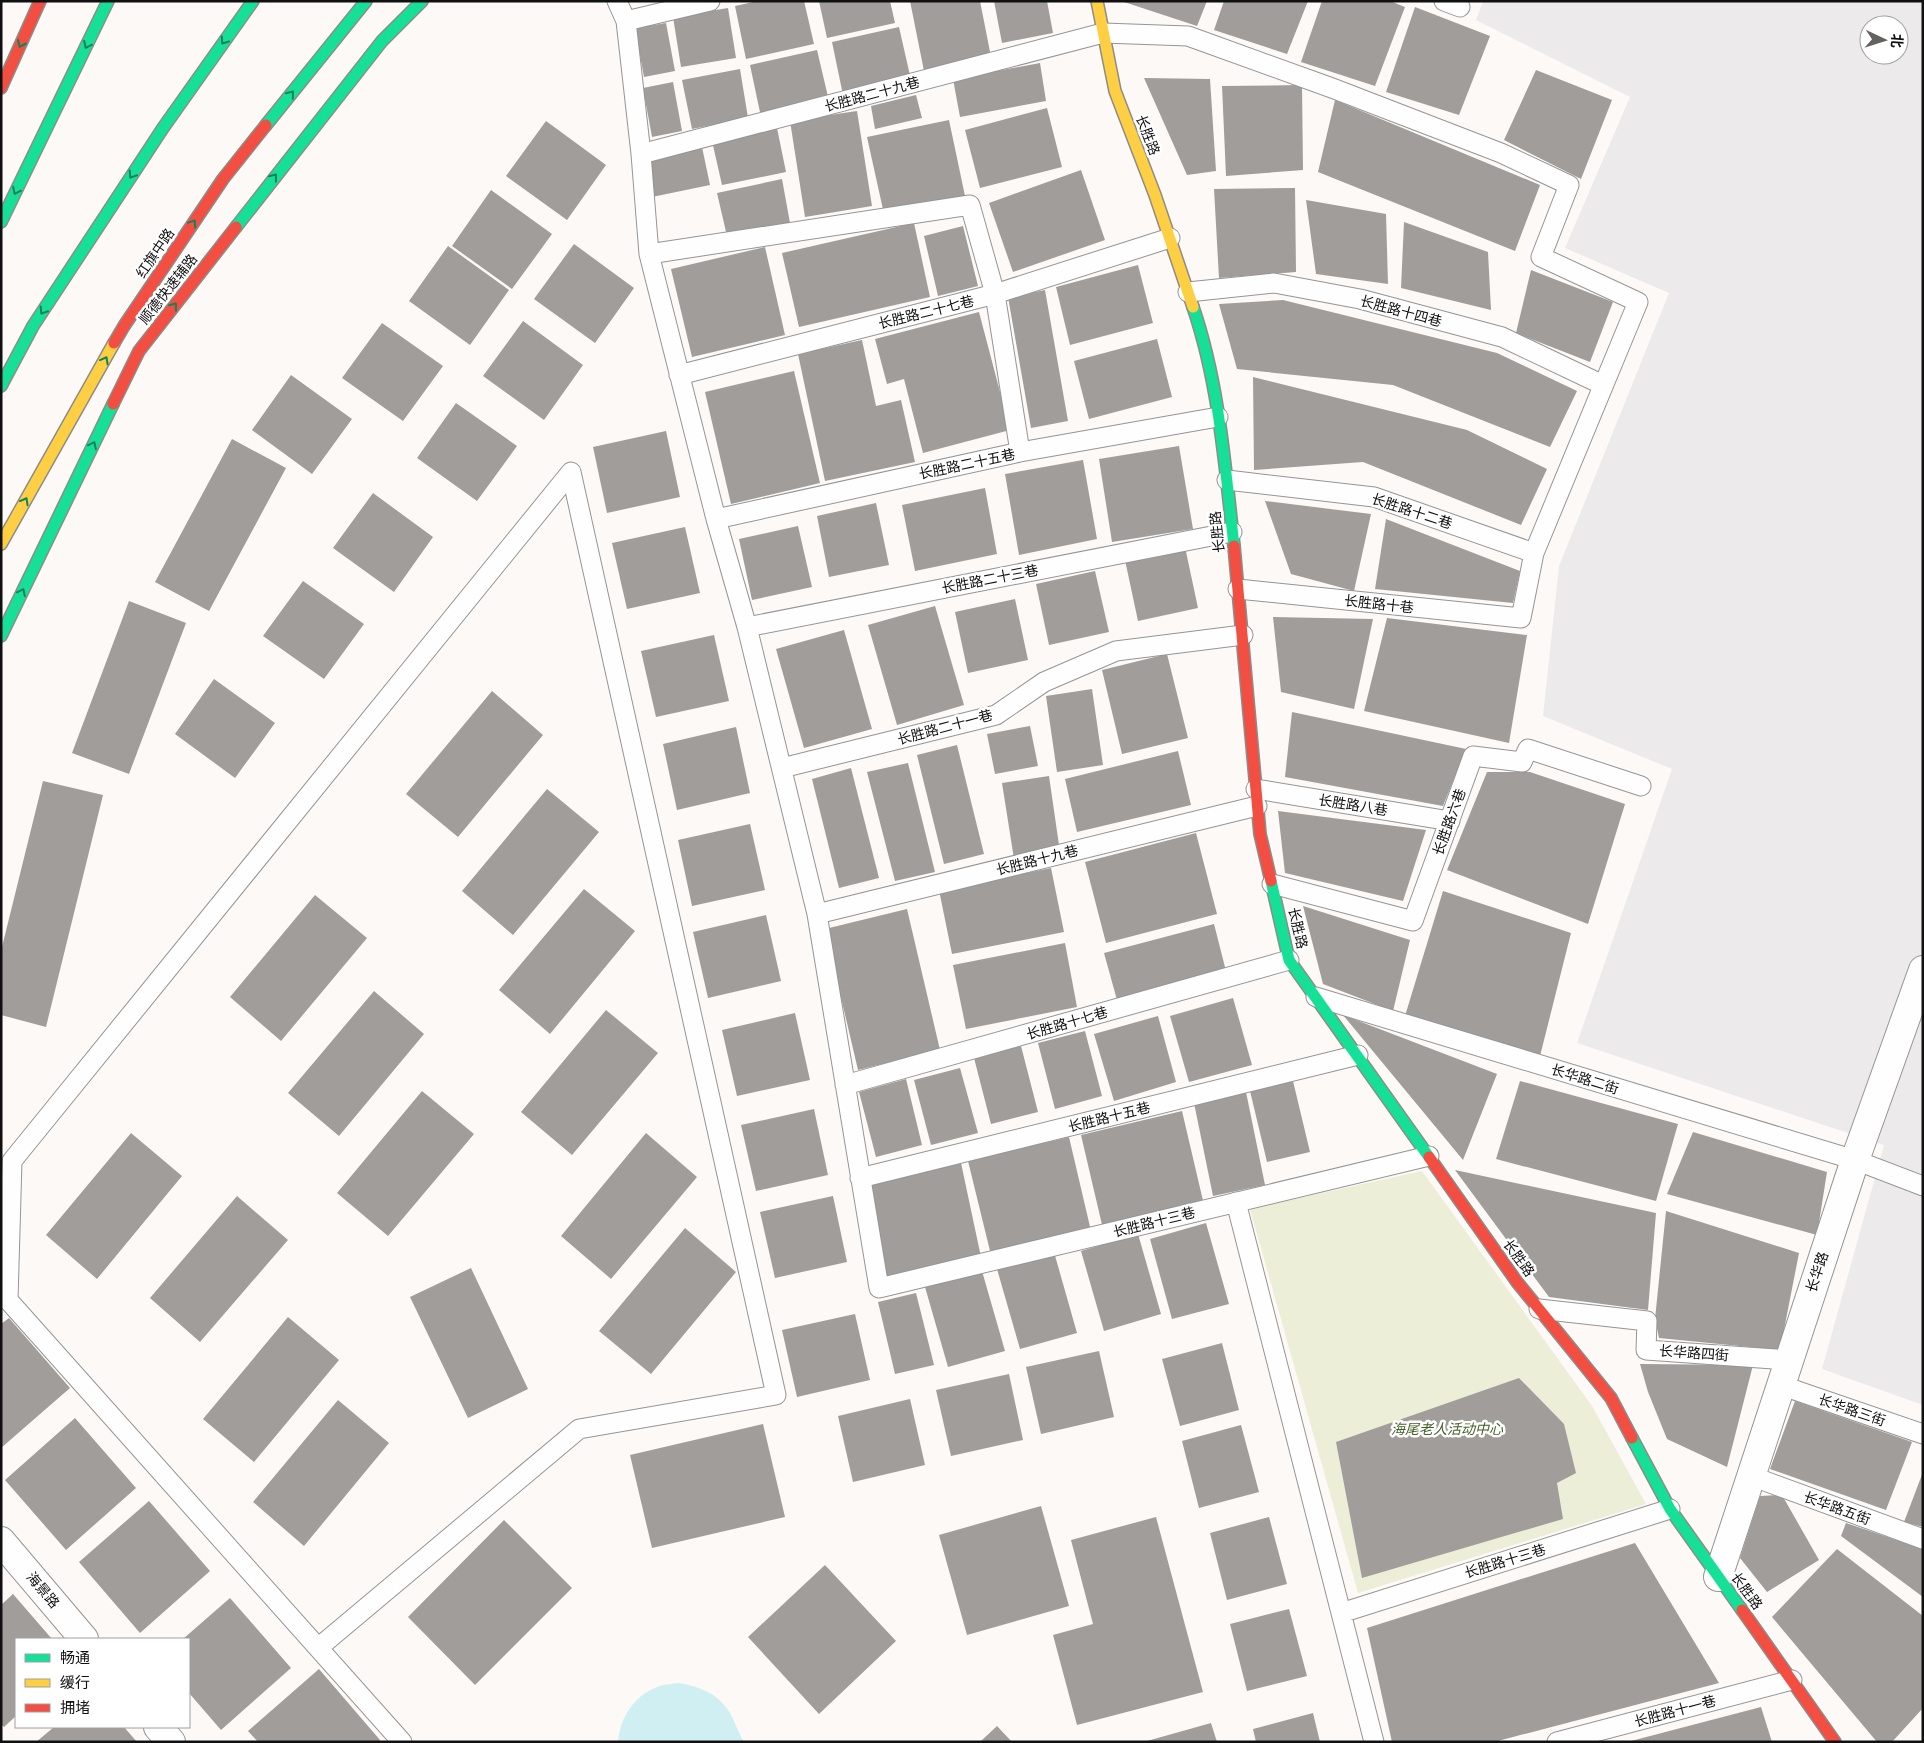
<svg xmlns="http://www.w3.org/2000/svg" width="1924" height="1743" font-family="'Roboto Serif','Noto Sans SC',serif">
	<rect width="100%" height="100%" fill="#fcf9f6"/>
	<path fill="#edeaec" fill-rule="evenodd" d="M1483,1H1923V1405L1822,1369L1884,1145L1577,1043L1672,769L1543,716L1559,566L1669,293L1565,248L1630,97L1476,20ZM1869,25H1899V55H1869Z"/>
	<path fill="#eceed8" d="M1422,1171L1592,1406L1646,1504L1358,1593L1250,1209Z"/>
	<path fill="#d0eff2" d="M679,1683C700,1687 718,1693 730,1713C735,1722 738,1732 744,1742H618C620,1717 635,1694 660,1686C666,1684 673,1684 679,1683Z"/>
	<path fill="#a09d9b" d="M758,1H804L814,44L746,59L735,6Z
		M819,1H890L895,23L827,38Z
		M910,1H980L991,57L924,71Z
		M994,1H1047L1053,33L1002,43Z
		M1121,1H1207L1197,26Z
		M1224,1H1308L1287,54L1214,30Z
		M1322,1H1390L1405,7L1375,86L1301,62Z
		M1415,7L1490,36L1459,115L1386,92Z
		M728,8L736,58L681,67L673,17Z
		M666,23L675,71L644,77L635,28Z
		M899,27L911,80L843,95L832,42Z
		M817,50L829,101L761,117L750,65Z
		M1040,63L1046,101L960,117L953,79Z
		M740,69L748,118L692,129L682,80Z
		M1536,70L1612,100L1581,179L1504,140Z
		M1144,78L1210,79L1216,171L1187,175Z
		M673,82L682,131L652,137L643,88Z
		M1302,85L1303,170L1226,176L1222,86Z
		M916,95L922,118L875,129L871,106Z
		M1335,100L1540,185L1515,251L1318,172Z
		M1047,108L1062,167L980,188L965,130Z
		M857,111L872,206L805,217L790,121Z
		M949,120L965,196L884,214L867,137Z
		M546,121L606,165L567,220L506,176Z
		M777,128L786,172L722,185L712,141Z
		M702,147L710,185L652,197L644,160Z
		M1081,170L1105,240L1013,272L989,203Z
		M782,179L790,223L727,236L717,193Z
		M1295,188L1296,272L1219,278L1214,189Z
		M491,190L552,234L512,289L452,246Z
		M1306,200L1386,214L1388,284L1316,274Z
		M1404,222L1488,252L1491,310L1401,288Z
		M914,223L930,297L799,327L782,253Z
		M963,226L978,286L938,296L924,236Z
		M574,244L634,288L595,343L534,299Z
		M448,246L509,290L470,345L409,301Z
		M765,247L785,335L692,357L671,269Z
		M1138,265L1153,323L1070,345L1056,287Z
		M1531,270L1613,302L1590,362L1516,333Z
		M1045,290L1068,421L1031,428L1008,297Z
		M1283,300L1497,353L1577,391L1550,447L1393,385L1237,369L1219,304Z
		M979,312L1010,430L923,453L904,379L887,384L875,339Z
		M523,321L583,365L544,420L483,376Z
		M382,323L443,366L403,421L342,378Z
		M1157,339L1172,397L1089,419L1074,361Z
		M862,340L876,406L901,400L915,462L825,481L798,354Z
		M794,371L820,483L731,504L705,392Z
		M291,375L352,419L312,474L252,430Z
		M1253,377L1467,430L1547,469L1521,525L1363,462L1254,470Z
		M456,403L517,446L477,501L417,458Z
		M666,431L680,497L607,513L593,447Z
		M232,439L286,468L209,611L155,582Z
		M1179,446L1193,529L1112,542L1099,459Z
		M1083,460L1097,539L1019,555L1005,474Z
		M985,488L997,554L915,571L902,505Z
		M373,493L433,537L394,592L333,548Z
		M1265,501L1371,514L1354,591L1291,574Z
		M876,503L889,565L829,577L817,516Z
		M1386,519L1520,571L1513,603L1375,589Z
		M798,526L812,587L752,600L739,539Z
		M685,527L700,593L627,609L612,543Z
		M1185,547L1198,608L1138,621L1125,560Z
		M1095,571L1109,632L1049,645L1036,584Z
		M303,581L364,624L324,679L263,636Z
		M1015,599L1028,660L968,673L955,612Z
		M129,601L186,623L129,774L72,753Z
		M935,606L964,705L897,725L868,625Z
		M1273,617L1373,619L1354,709L1281,692Z
		M1387,618L1527,635L1509,743L1364,711Z
		M844,630L872,729L804,748L776,649Z
		M714,635L729,701L656,717L641,651Z
		M1167,654L1188,738L1122,754L1102,670Z
		M214,679L275,723L235,778L175,734Z
		M1092,689L1103,765L1057,772L1046,696Z
		M492,691L543,735L458,837L406,794Z
		M1292,712L1466,749L1443,806L1285,777Z
		M1030,726L1038,766L995,774L987,734Z
		M736,727L750,793L677,810L663,744Z
		M957,745L984,854L944,864L917,755Z
		M1178,751L1191,805L1077,832L1065,779Z
		M908,763L935,872L895,881L867,772Z
		M851,768L879,878L839,888L812,779Z
		M1487,772H1530L1625,804L1588,924L1447,870Z
		M1049,776L1060,852L1014,859L1002,783Z
		M43,781L103,795L46,1027L1,1015V951Z
		M547,789L599,832L513,935L462,891Z
		M1278,811L1426,830L1403,901L1285,873Z
		M750,824L765,890L692,906L678,840Z
		M1196,833L1217,914L1106,943L1085,862Z
		M1051,868L1064,932L952,954L939,890Z
		M584,889L635,931L550,1034L499,990Z
		M1443,891L1571,933L1540,1056L1405,1016Z
		M315,895L367,938L281,1041L230,997Z
		M1303,906L1410,940L1393,1011L1323,984Z
		M907,909L940,1050L858,1070L825,929Z
		M766,915L781,981L708,998L693,932Z
		M1214,924L1226,971L1117,1000L1104,953Z
		M1065,943L1077,1007L966,1029L953,965Z
		M374,991L424,1034L339,1136L288,1093Z
		M1233,998L1252,1065L1189,1082L1170,1016Z
		M606,1010L658,1053L572,1155L521,1112Z
		M795,1013L810,1080L737,1096L722,1030Z
		M1343,1015L1497,1074L1463,1160Z
		M1158,1016L1176,1082L1114,1101L1094,1034Z
		M1085,1031L1102,1096L1055,1109L1038,1043Z
		M1021,1046L1038,1112L991,1124L974,1058Z
		M960,1068L978,1133L931,1145L914,1080Z
		M906,1079L922,1145L876,1157L859,1092Z
		M1293,1081L1310,1152L1267,1162L1250,1091Z
		M1520,1081L1678,1124L1656,1201L1496,1159Z
		M422,1091L474,1134L388,1236L337,1193Z
		M1246,1092L1265,1185L1213,1196L1194,1103Z
		M814,1109L828,1175L756,1191L741,1125Z
		M1182,1111L1204,1205L1103,1229L1081,1135Z
		M1693,1132L1827,1172L1817,1235L1667,1194Z
		M131,1133L182,1176L97,1279L46,1235Z
		M646,1133L697,1177L611,1279L561,1236Z
		M1069,1137L1091,1231L991,1255L968,1161Z
		M961,1163L981,1257L886,1277L866,1183Z
		M1455,1170L1656,1213L1648,1310L1549,1297Z
		M237,1196L288,1240L200,1342L150,1298Z
		M833,1196L847,1262L775,1278L760,1212Z
		M1666,1211L1799,1253L1780,1350L1659,1338L1655,1319Z
		M1206,1223L1229,1304L1172,1319L1150,1239Z
		M685,1228L736,1272L651,1374L599,1331Z
		M1138,1234L1161,1314L1104,1331L1081,1251Z
		M1054,1252L1077,1333L1020,1349L997,1269Z
		M471,1268L528,1389L468,1418L410,1297Z
		M982,1271L1005,1351L948,1367L925,1287Z
		M916,1293L934,1365L895,1374L878,1302Z
		M855,1314L870,1380L797,1397L782,1330Z
		M288,1317L339,1360L254,1462L203,1419Z
		M9,1318L70,1388L1,1448V1324Z
		M1222,1343L1239,1410L1180,1426L1162,1359Z
		M1099,1351L1114,1417L1041,1434L1026,1367Z
		M1640,1364L1753,1365L1727,1467L1667,1439L1648,1392Z
		M1009,1374L1023,1440L951,1456L936,1390Z
		M1519,1378L1564,1424L1576,1473L1557,1483L1563,1519L1362,1578L1336,1442Z
		M910,1399L925,1465L853,1482L838,1416Z
		M338,1400L389,1443L304,1546L253,1502Z
		M1795,1401L1912,1442L1886,1510L1770,1469Z
		M75,1418L136,1488L66,1550L5,1480Z
		M763,1424L785,1517L652,1548L630,1455Z
		M1241,1425L1259,1492L1199,1508L1182,1441Z
		M1923,1472V1527L1904,1522Z
		M1782,1495L1819,1560L1767,1592L1740,1558L1760,1496Z
		M149,1501L210,1571L140,1633L79,1562Z
		M1041,1506L1069,1606L967,1635L939,1535Z
		M1156,1517L1203,1692L1077,1725L1053,1635L1093,1624L1071,1540Z
		M1269,1517L1287,1584L1227,1600L1210,1533Z
		M504,1520L572,1588L475,1685L408,1617Z
		M1846,1523L1923,1549V1597L1841,1536Z
		M1635,1543L1719,1683L1494,1742H1392L1367,1628Z
		M1837,1549L1923,1616V1708L1892,1742H1877L1772,1617Z
		M825,1565L896,1641L819,1714L748,1637Z
		M13,1594L52,1639H16V1716L4,1727L1,1724V1605Z
		M230,1598L291,1668L221,1730L189,1693V1639H183Z
		M1289,1609L1307,1676L1247,1691L1230,1624Z
		M319,1669L380,1740L378,1742H258L248,1731Z
		M1761,1707L1772,1742H1631V1741Z
		M1313,1713L1320,1742H1256L1253,1729Z
		M1211,1723L1217,1742H1147V1741Z
		M997,1726L1012,1742H980Z
		M54,1727H124L137,1742H36Z"/>
	<g fill="none" stroke-linecap="round" stroke-linejoin="round">
		<g stroke="#969594" stroke-width="21">
			<path id="lane" d="M617,1L626,21L641,154L649,254L716,519L747,627L817,914L879,1288L1429,1156
				M1444,1L1460,7
				M626,21L710,1
				M641,154L1103,33L1188,36L1332,88L1501,153L1569,185L1541,257L1638,302L1534,553L1521,618L1238,589
				M649,254L970,205L995,294L1020,452
				M1188,292L1274,283L1360,299L1502,337L1603,385
				M679,375L995,294L1170,238
				M1227,480L1374,497L1534,553
				M716,519L1020,452L1218,417
				M747,627L1232,532
				M782,768L996,715L1044,682L1116,651L1243,635
				M1256,789L1450,821
				M1272,884L1413,921L1473,756L1522,762L1528,749L1641,786
				M817,914L1257,806
				M1316,997L1855,1160L1923,1186
				M845,1085L1289,960
				M860,1178L1358,1055
				M1236,1202L1374,1742
				M1539,1309L1647,1321L1646,1350L1789,1360
				M1780,1385L1923,1434
				M1751,1476L1923,1539
				M1341,1613L1670,1509
				M318,1648L579,1429L776,1395L571,472L12,1161L8,1300L402,1742
				M1557,1742L1792,1680"/>
		</g>
		<g stroke="#969594" stroke-width="30">
			<path id="street" d="M1,1541L84,1639
				M1718,1577L1855,1160L1923,970
				M158,1727L171,1742"/>
		</g>
		<g stroke="#8d8c8a" stroke-width="14">
			<path id="fast" d="M266,125L366,1
				M1,222L108,1
				M236,227L382,41L422,1
				M1193,307C1219,383 1225,466 1234,546
				M1,386L33,326L163,128L253,1
				M1,636L113,404
				M1271,881L1289,960L1429,1157
				M1632,1438L1670,1509L1742,1610"/>
		</g>
		<g stroke="#8d8c8a" stroke-width="14">
			<path id="slow" d="M1097,1L1115,91L1155,195L1193,307
				M1,544L114,343"/>
		</g>
		<g stroke="#8d8c8a" stroke-width="14">
			<path id="jam" d="M1,88L40,1
				M114,343L124,326L223,179L266,125
				M113,404L139,351L236,227
				M1234,546L1260,834L1271,881
				M1429,1157L1517,1282L1611,1398L1632,1438
				M1742,1610L1835,1742"/>
		</g>
		<use href="#lane" stroke="#fffefe" stroke-width="19"/>
		<use href="#street" stroke="#fffefe" stroke-width="28"/>
		<use href="#fast" stroke="#16e098" stroke-width="11"/>
		<use href="#slow" stroke="#ffcf43" stroke-width="11"/>
		<use href="#jam" stroke="#f24e42" stroke-width="11"/>
	</g>
	<defs><path id="oneway-chevron" d="M-2-3.5L2.5 0L-2 3.5" fill="none" stroke-width="1.6" stroke-linecap="round" stroke-linejoin="round" transform="scale(1.25)"/></defs>
	<g stroke="#13825b">
		<use href="#oneway-chevron" transform="translate(224 41) rotate(125)"/>
		<use href="#oneway-chevron" transform="translate(21 44) rotate(114)"/>
		<use href="#oneway-chevron" transform="translate(87 45) rotate(116)"/>
		<use href="#oneway-chevron" transform="translate(291 94) rotate(-51)"/>
		<use href="#oneway-chevron" transform="translate(132 175) rotate(123)"/>
		<use href="#oneway-chevron" transform="translate(274 177) rotate(-52)"/>
		<use href="#oneway-chevron" transform="translate(16 191) rotate(116)"/>
		<use href="#oneway-chevron" transform="translate(193 223) rotate(-56)"/>
		<use href="#oneway-chevron" transform="translate(174 306) rotate(-52)"/>
		<use href="#oneway-chevron" transform="translate(43 311) rotate(123)"/>
		<use href="#oneway-chevron" transform="translate(105 360) rotate(-61)"/>
		<use href="#oneway-chevron" transform="translate(93 445) rotate(-64)"/>
		<use href="#oneway-chevron" transform="translate(25 501) rotate(-61)"/>
		<use href="#oneway-chevron" transform="translate(22 592) rotate(-64)"/>
	</g>
	<g text-anchor="middle" dominant-baseline="central" stroke-width="5" stroke-linejoin="round" paint-order="stroke">
		<g font-size="14" fill="#101010" stroke="#fff">
			<text transform="translate(872 94) rotate(-15)">长胜路二十九巷</text>
			<text transform="translate(1148 135) rotate(69)">长胜路</text>
			<text transform="translate(155 253) rotate(-56)">红旗中路</text>
			<text transform="translate(168 289) rotate(-52)">顺德快速辅路</text>
			<text transform="translate(1401 311) rotate(15)">长胜路十四巷</text>
			<text transform="translate(926 312) rotate(-14)">长胜路二十七巷</text>
			<text transform="translate(967 464) rotate(-12)">长胜路二十五巷</text>
			<text transform="translate(1412 511) rotate(18)">长胜路十二巷</text>
			<text transform="translate(1217 532) rotate(-96)">长胜路</text>
			<text transform="translate(990 579) rotate(-11)">长胜路二十三巷</text>
			<text transform="translate(1379 604) rotate(6)">长胜路十巷</text>
			<text transform="translate(945 727) rotate(-15)">长胜路二十一巷</text>
			<text transform="translate(1353 805) rotate(9)">长胜路八巷</text>
			<text transform="translate(1449 822) rotate(-70)">长胜路六巷</text>
			<text transform="translate(1037 860) rotate(-14)">长胜路十九巷</text>
			<text transform="translate(1298 928) rotate(77)">长胜路</text>
			<text transform="translate(1067 1023) rotate(-16)">长胜路十七巷</text>
			<text transform="translate(1585 1079) rotate(17)">长华路二街</text>
			<text transform="translate(1109 1117) rotate(-14)">长胜路十五巷</text>
			<text transform="translate(1154 1222) rotate(-14)">长胜路十三巷</text>
			<text transform="translate(1519 1258) rotate(54)">长胜路</text>
			<text transform="translate(1817 1272) rotate(-72)">长华路</text>
			<text transform="translate(1694 1353) rotate(4)">长华路四街</text>
			<text transform="translate(1852 1410) rotate(19)">长华路三街</text>
			<text transform="translate(1837 1508) rotate(20)">长华路五街</text>
			<text transform="translate(1505 1561) rotate(-17)">长胜路十三巷</text>
			<text transform="translate(43 1590) rotate(50)">海景路</text>
			<text transform="translate(1747 1591) rotate(54)">长胜路</text>
			<text transform="translate(1675 1711) rotate(-15)">长胜路十一巷</text>
		</g>
		<g font-size="14" font-style="italic" fill="#436126" stroke="#fff">
			<text x="1447" y="1429">海尾老人活动中心</text>
		</g>
	</g>
	<rect width="1924" height="1743" fill="none" stroke="#101010" stroke-width="5"/>
	<rect x="15" y="1638" width="175" height="90" fill="#ffffff" stroke="#9f9f9f"/>
	<rect x="25" y="1654" width="25" height="8" fill="#16e098" stroke="#9f9f9f"/>
	<text x="60" y="1663" font-size="15" fill="#101010">畅通</text>
	<rect x="25" y="1679" width="25" height="8" fill="#ffcf43" stroke="#9f9f9f"/>
	<text x="60" y="1688" font-size="15" fill="#101010">缓行</text>
	<rect x="25" y="1704" width="25" height="8" fill="#f24e42" stroke="#9f9f9f"/>
	<text x="60" y="1713" font-size="15" fill="#101010">拥堵</text>
	<g transform="translate(1884 40) rotate(94)"><circle r="24" fill="#ffffff" stroke="#9f9f9f"/>
	<path d="M0-4L9 19L0 12L-9 19Z" fill="#636260"/>
	<text y="-8" font-size="14" font-weight="bold" text-anchor="middle" fill="#101010">北</text>
	</g>
</svg>
